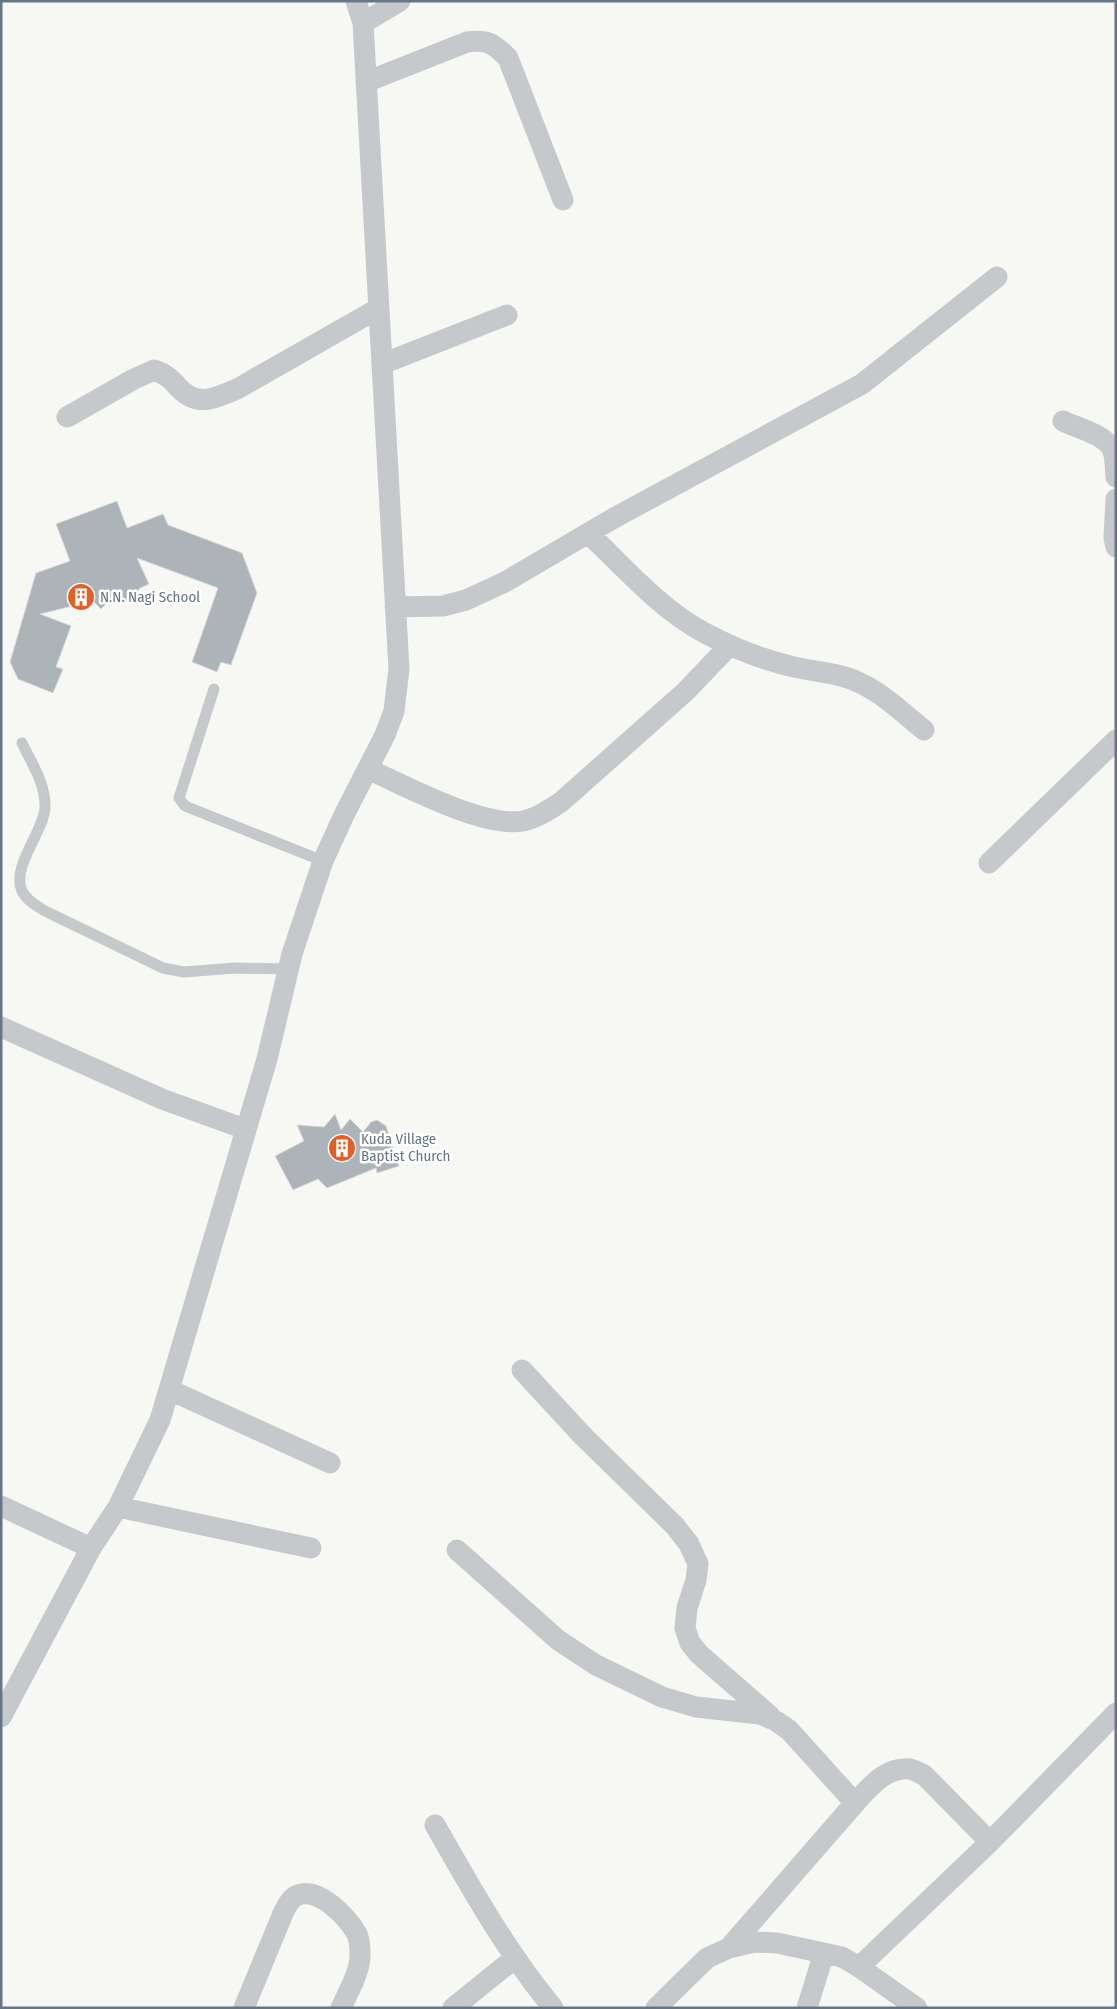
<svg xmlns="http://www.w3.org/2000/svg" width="1117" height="2009" font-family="'Fira Sans Condensed',sans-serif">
	<rect width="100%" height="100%" fill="#f7f7f4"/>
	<path fill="#acb3b9" stroke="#d9d9d7" d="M117,501L127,528L163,514L168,525L242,553L257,593L231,665L221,662L217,672L192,662L218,588L137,558L149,584L140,588L131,601L107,603L101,609L93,601L40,614L71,626L56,667L63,669L53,693L18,679L10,662L36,573L70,561L56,524Z
		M335,1114L341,1130L350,1119L363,1132L371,1122L377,1120L386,1126L399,1166L377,1173L376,1168L327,1188L318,1179L293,1190L275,1156L304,1141L297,1125L324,1127Z"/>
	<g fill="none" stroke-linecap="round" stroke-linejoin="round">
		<path stroke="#c5c9cc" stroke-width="11" d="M214,689L179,798L185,806L323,861
			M22,743C32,764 46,784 45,808C43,833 11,867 22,891C26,900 37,906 45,911L163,968L184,972L235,968L287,969"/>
		<path stroke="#c5c9cc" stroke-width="21" d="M363,23L400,1
			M366,82L467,42C488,39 494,44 508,58L563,200
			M382,364L507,315
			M67,417L134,379L154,370C166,374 171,379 179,388C198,408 215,398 237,389L379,308
			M1063,421C1077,428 1104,434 1112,449C1116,457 1115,468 1116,477
			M1116,499L1114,538L1116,547
			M588,533C624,567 659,608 703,632C731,647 763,660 794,667C816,672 840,673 860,683C884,694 904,714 924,730
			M395,607L443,606L466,600L505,582L614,518L862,384L997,277
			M368,769C405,786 484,828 523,821C537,818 549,810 561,802L685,692L730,645
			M989,863L1116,740
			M1,1027L162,1099L245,1129
			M522,1370L583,1436L675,1526L689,1544L698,1564L696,1580L687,1608L685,1628L690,1643L699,1654L770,1716
			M170,1390L330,1463
			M1,1506L91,1548
			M118,1507L311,1548
			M457,1550L558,1640L596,1665L662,1697L696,1707L760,1714L776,1721L789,1730L855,1803
			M1,1717L91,1548L118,1507L160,1420L267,1059L292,954L323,861L344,815L385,735L394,711L399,669L363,23L356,1
			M435,1825C471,1888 506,1951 553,2008
			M729,1948L855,1803C869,1788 886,1766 910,1769C914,1770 920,1773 924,1775L990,1842
			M859,1967L990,1842L1116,1713
			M244,2008L284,1911C287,1906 291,1898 296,1896C318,1885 347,1917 357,1934C359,1939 360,1948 360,1953C361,1971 348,1992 341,2008
			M453,2008L515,1958
			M656,2008L707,1958L729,1948L754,1942L777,1943L842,1957L859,1967L917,2008
			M807,2008L824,1953"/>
	</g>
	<defs>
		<g id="building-disc" transform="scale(1.4375)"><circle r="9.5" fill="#e55e26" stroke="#fff"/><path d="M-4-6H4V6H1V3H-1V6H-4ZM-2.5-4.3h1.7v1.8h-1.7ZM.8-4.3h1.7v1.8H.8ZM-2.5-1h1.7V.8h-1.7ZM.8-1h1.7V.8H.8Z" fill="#fff"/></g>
	</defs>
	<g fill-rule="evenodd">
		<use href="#building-disc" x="81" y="597"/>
		<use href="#building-disc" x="342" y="1148"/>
	</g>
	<g text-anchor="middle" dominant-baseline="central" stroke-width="5" stroke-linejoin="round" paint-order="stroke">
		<g font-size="15" fill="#667686" stroke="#fff" text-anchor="start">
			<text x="100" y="597">N.N. Nagi School</text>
			<text x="361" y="1139">Kuda Village<tspan x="361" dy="17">Baptist Church</tspan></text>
		</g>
	</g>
	<rect width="1117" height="2009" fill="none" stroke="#667686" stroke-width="5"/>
</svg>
